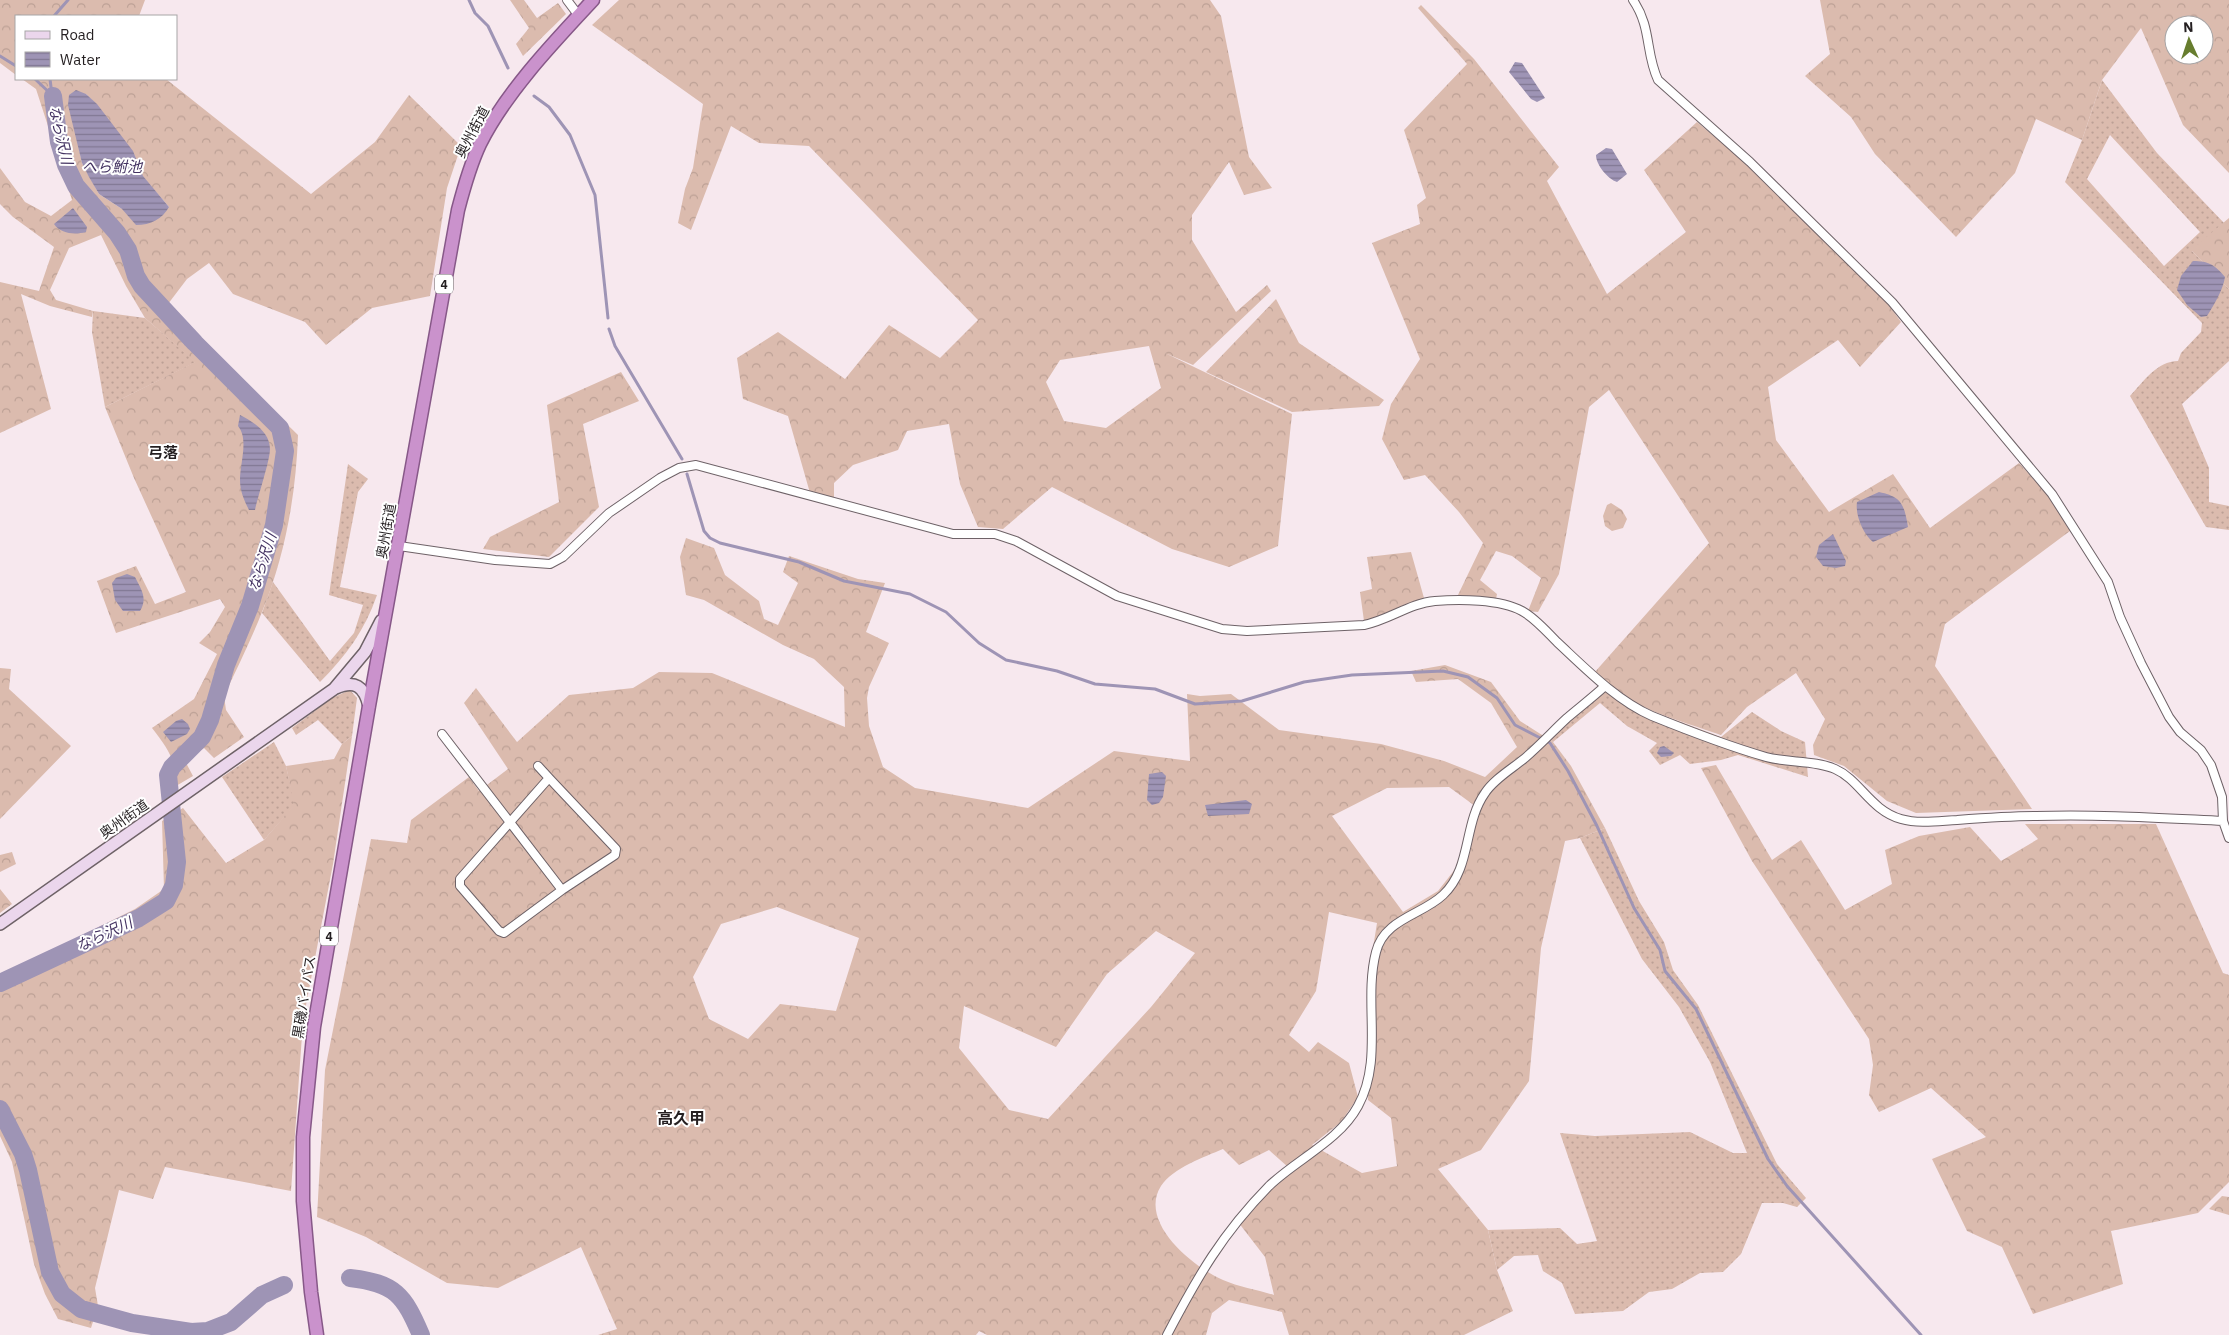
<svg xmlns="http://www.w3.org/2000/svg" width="2229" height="1335" font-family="'IBM Plex Sans','Noto Sans JP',sans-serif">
	<defs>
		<pattern id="grass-dots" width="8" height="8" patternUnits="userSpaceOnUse" patternTransform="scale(1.25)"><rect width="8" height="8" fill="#dbbbae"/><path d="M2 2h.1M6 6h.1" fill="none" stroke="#bca095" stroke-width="1.8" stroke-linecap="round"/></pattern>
		<pattern id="forest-crowns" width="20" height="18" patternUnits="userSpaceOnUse" patternTransform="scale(1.25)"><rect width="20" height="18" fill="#dbbbae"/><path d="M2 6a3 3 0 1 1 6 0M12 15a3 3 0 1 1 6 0" fill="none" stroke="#bca095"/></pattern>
		<pattern id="water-rules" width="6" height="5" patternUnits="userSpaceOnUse" patternTransform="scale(1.25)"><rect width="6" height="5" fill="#9e94b5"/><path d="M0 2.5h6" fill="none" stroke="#817893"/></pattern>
	</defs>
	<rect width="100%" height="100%" fill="#f7e8ee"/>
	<path fill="url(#grass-dots)" fill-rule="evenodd" d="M2102,80L2157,153L2224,223L2192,251L2229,289V361L2182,404L2209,468V502L2229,506V530L2206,527L2130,396C2143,382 2157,361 2178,361L2181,353L2201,332L2202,323L2065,182L2082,140ZM2110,135L2200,232L2164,266L2087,179Z
		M93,311L145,318L196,362L105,407L92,332Z
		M348,464L368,479L358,492L340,587L377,595C365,630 346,656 320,682L262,613L273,582L330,661L354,633L363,605L329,595Z
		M1599,685L1644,708L1721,737L1752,712L1781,731L1805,742L1808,777L1738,755L1721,760L1690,764L1680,755L1660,765L1649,751L1657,743L1627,726L1600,703L1553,742L1544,735Z
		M350,690L357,698L352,736L342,744L318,720L296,735L292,728L332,698Z
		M274,742L286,766L295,805L264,840L222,777Z
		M1605,828L1639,901L1664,942L1673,970L1698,1005L1777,1164L1806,1198L1797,1207L1783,1203H1762L1741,1254L1723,1272L1700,1273L1672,1289L1649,1292L1623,1311L1575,1314L1562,1283L1543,1271L1538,1255L1514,1256L1497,1270L1488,1230L1560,1228L1577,1244L1597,1241L1560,1133L1595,1136L1690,1132L1733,1153H1747L1710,1062L1679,1007L1642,959L1580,838Z"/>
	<path fill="url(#forest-crowns)" fill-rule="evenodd" d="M0,0H145L139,16H16V75L0,63Z
		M510,0H524L537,18L558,3L566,14L523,56L516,44L529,28Z
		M619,0H1210L1221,16L1249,157L1272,188L1244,195L1229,162L1192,215V240L1236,312L1267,285L1271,291L1193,365L1165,353L1292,414L1278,546L1229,567L1172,549L1052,487L1003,529L978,527L960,484L949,424L907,431L898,450L853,465L834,483V499L810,493L788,416L743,399L737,358L778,332L845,379L889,325L940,358L978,320L809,146L759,143L731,126L691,230L678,223L685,189L693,168L703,104L592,25ZM1149,346L1161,388L1106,428L1064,421L1046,382L1060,360Z
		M1820,0H2229V173L2183,125L2141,28L2102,80L2082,140L2036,119L2015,173L1956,237L1875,154L1851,117L1805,76L1830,54ZM2174,25H2204V55H2174Z
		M1421,5L1474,59L1559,167L1547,181L1607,294L1686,232L1644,170L1697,122L1753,169L1886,301L1901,322L1860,367L1838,340L1768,387L1776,440L1829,512L1893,474L1930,528L2019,463L2048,495L2070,531L1945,624L1935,666L2032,809L1916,813L1887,801L1844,766L1814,755L1813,745L1825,719L1796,673L1747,707L1721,735C1678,720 1626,707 1594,673L1709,543L1609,390L1589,407L1559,574L1538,612L1528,611L1541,578L1512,556L1496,551L1480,580L1497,594L1496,599L1457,597L1483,543L1459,512L1425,475L1404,480L1382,439L1391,404L1420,359L1372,243L1420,224L1417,205L1426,198L1404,130L1467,64L1418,8Z
		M22,79H166L311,194L375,142L409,95L461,146L447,188L430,296L372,308L326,345L305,322L233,294L209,263L187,279L168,304L178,318L298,435C296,495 285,556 262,612C251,640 237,668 224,696L226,710L244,737L214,758L204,748L185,761L193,776L176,786C176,759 168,749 152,728L194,699L217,654L199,643L210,632L225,607L220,599L116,633L97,581L136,566L155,604L186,592L134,478L105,407L195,362L145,318L126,286L101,235L69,248L50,290L56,300L93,311L92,317L50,306L21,294L51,409L0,433V282L39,291L54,247L13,217L0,204V168L25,202L51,216L72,200L36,89ZM86,94C110,116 124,146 141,174C149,185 160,196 169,207L122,209L99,194L82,163L78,144Z
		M2229,218V289L2191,250Z
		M1276,299L1299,343L1384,400L1379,406L1292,412L1206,372Z
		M621,372L639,401L583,424L599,507L549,557L483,549L490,537L559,502L547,405Z
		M1611,503L1622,510L1627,519L1623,528L1612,531L1605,526L1603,516L1607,505Z
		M686,538L714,548L725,575L759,601L764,619L778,625L798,583L783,572L789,556L858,579L885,583L866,632L889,643L869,687L867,698L869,726L883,767L915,788L1028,808L1114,751L1190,761L1187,694L1200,696L1231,694L1279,730L1381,744L1444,761L1485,777L1517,747L1491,703L1458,679L1416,682L1411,671L1445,665L1491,682L1520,721L1553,742L1571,766L1605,828L1580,838L1565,841L1541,948L1529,1081L1481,1150L1438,1169L1488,1230L1497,1270L1513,1311L1464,1335H1289L1282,1312L1229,1300L1212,1313L1206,1335H987L979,1331L976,1335H598L617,1329L581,1247L498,1288L447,1283L366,1237L317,1217L325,1070L371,839L407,843L411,820L469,777L479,791L508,769L464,703L476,688L517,742L569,695L633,688L659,672L712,673L845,727L844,687L814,659L783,645L704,600L686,595L680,557ZM1449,787L1475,806L1456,868L1438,891L1403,912L1332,816L1387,788ZM777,907L859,938L836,1011L780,1004L748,1039L709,1019L693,977L721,924ZM1329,912L1377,923L1373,948L1368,1100L1391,1118L1397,1166L1362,1173L1312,1145L1341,1122L1358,1097L1349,1063L1318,1042L1309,1052L1289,1035L1316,991ZM1156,931L1195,953L1151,1007L1048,1119L1009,1110L959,1048L964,1006L1056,1047L1107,974ZM1223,1149L1239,1165L1269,1150L1288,1167L1235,1218L1265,1257L1274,1295C1258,1290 1239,1287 1223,1280C1193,1267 1138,1222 1161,1186C1173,1168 1204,1157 1223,1149Z
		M1411,552L1424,598L1380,617L1364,621L1360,592L1372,589L1367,557Z
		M0,668L11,669L9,689L71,746L0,819Z
		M352,736L333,864L303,1021L291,1191L165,1167L153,1199L119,1190L95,1288L98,1306L91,1328L58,1319L45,1294L34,1264L12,1162L0,1136V976L135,909L164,889L162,821L183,808L226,863L264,840L294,805L286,766L334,759L342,744Z
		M1716,765L1772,860L1801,840L1845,910L1892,884L1885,850L1919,836L1970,827L2001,861L2038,839L2025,824H2156L2223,973L2229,975V1182L2198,1213L2111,1231L2123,1284L2033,1314L2002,1247L1967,1231L1932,1159L1986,1137L1931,1088L1879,1112L1869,1095L1873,1065L1869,1039L1752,861L1701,768Z
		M12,852L16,864L0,872V855Z
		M0,889L12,904L0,913Z
		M2222,1196L2229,1197V1215L2209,1209Z"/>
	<path fill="url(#water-rules)" d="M1515,62L1522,63L1545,98L1537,102L1531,99L1509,72Z
		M76,90L86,94L97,104L133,151L143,176L169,207C162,219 151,225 136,225L122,209L99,194L89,177L82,163L68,105L69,95Z
		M1606,148L1612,149L1627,174L1617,182C1608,179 1596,165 1596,155Z
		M73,208L87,227L86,232C75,235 61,234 54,224Z
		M2193,261C2209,261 2215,265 2225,277C2223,290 2214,305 2207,316L2201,317L2187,305L2177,290L2181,276Z
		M240,415C252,421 270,432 270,449C270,460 258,496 255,510H249C244,500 240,491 240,480C240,463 249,439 238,426Z
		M1879,492C1902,497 1904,504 1908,527L1873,542C1863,534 1855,515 1857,502Z
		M1833,534L1846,561L1845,566L1836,568L1823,566L1816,557L1819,545Z
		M127,574L135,577C141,589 148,598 140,611H123L115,600L112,583L116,578Z
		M182,719L188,724L190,729L187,734L171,742L163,732L176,721Z
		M1664,746L1674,753L1671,756L1661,757L1657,753L1660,747Z
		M1162,772L1166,776L1163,797L1159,803L1152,805L1147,800L1149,774Z
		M1246,800L1252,804L1249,814L1208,816L1205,805Z"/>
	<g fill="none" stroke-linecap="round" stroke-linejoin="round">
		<path stroke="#9e94b5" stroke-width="3" d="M469,0L475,13L488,26L508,68
			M54,16L68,0
			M0,56L16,66
			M35,79L53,96
			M50,79L52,95
			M534,96L549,107L570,135L595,195L608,318
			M609,329L615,346L682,459
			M687,474L704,531L710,538L720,543L799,562L844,581L910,594L946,612L979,643L1006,660L1057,671L1095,684L1155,689L1195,704L1242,701L1304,682L1352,675L1443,671L1468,677L1497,698L1515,725L1550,743L1568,771L1597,826L1634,908L1660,950L1665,971L1696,1009L1768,1159L1787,1186L1921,1335"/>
		<path stroke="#9e94b5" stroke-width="18" d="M0,983L139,918L166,901L174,885L177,862L168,775L172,767L202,737L210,720L226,665L250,606L274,525L285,451L280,428L195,343L142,286L136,276L128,250L117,233L76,186L66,165L59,142L53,96
			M0,1109L23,1154L28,1170L50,1272L62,1294L81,1309L132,1323L191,1332L208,1331L231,1322L262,1295L284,1285
			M350,1278C395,1283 404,1295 421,1335"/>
		<g stroke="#6e6267" stroke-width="10">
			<path id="minor" d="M567,0L579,16
				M1633,0C1652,28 1645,52 1658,80L1750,162L1892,302L2052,494L2108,582L2120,617L2141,663L2169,717L2180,732L2201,750L2211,765L2222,797L2223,821L2229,838
				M399,546L495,560L550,564L563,557L609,513L660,478L679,468L696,465L953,534H995L1016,541L1117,596L1222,629L1247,631L1364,625C1389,620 1410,603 1435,601C1459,599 1500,599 1522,611C1535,618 1546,631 1557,642C1585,668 1617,701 1652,716C1689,731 1728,746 1766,757C1788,763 1815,760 1835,769C1860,780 1870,810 1901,819C1919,824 1938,821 1957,820C1983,818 2010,816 2036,816C2098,814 2160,818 2223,821
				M442,734L562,890
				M538,766L549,778
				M549,778L616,849L615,855L562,890L504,933L499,931L460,886V879Z
				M1167,1335C1198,1276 1222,1234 1269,1186C1297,1159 1339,1141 1358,1106C1384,1059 1363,1002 1376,952C1384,919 1422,915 1443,895C1472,868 1463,824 1485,793C1494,779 1513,768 1525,758C1540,745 1553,731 1567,718C1580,707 1593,697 1605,686"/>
		</g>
		<g stroke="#6e6267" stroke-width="14">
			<path id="secondary" d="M336,688C355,680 364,686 369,706
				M0,924L334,689L365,652L381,621"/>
		</g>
		<g stroke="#875888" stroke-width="15">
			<path id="trunk" d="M317,1335L311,1292L303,1201V1137L314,1027L369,706L458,210C464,187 470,165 480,144C506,92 553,43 593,0"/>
		</g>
		<use href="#minor" stroke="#fff" stroke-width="8"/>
		<use href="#secondary" stroke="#ebd6ec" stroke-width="11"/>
		<use href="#trunk" stroke="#ca92cc" stroke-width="12"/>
	</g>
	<g text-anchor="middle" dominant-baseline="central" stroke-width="4" stroke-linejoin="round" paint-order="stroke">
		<g fill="#fff" stroke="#666264" stroke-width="1">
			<rect x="435" y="274.5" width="18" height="19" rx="4"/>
			<rect x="320" y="926.5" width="18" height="19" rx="4"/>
		</g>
		<g font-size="12" font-weight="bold" fill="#241f21">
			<text x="444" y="284">4</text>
			<text x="329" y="936">4</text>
		</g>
		<g font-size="14" fill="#241f21" stroke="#fff">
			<text transform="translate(472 132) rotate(-62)">奥州街道</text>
			<text transform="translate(386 531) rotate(-80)">奥州街道</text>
			<text transform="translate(124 819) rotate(-35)">奥州街道</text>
			<text transform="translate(304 997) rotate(-81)">黒磯バイパス</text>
		</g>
		<g font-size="15" font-style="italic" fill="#443362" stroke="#fff">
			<text transform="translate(61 135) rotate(77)">なら沢川</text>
			<text x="112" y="166">へら鮒池</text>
			<text transform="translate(262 562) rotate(-72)">なら沢川</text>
			<text transform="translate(104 934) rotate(-25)">なら沢川</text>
		</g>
		<g font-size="15" font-weight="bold" fill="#241f21" stroke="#fff">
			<text x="163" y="452">弓落</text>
		</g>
		<g font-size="16" font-weight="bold" fill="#241f21" stroke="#fff">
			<text x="681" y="1118">高久甲</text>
		</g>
	</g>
	<rect x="15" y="15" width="162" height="65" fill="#ffffff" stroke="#a7a5a6"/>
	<rect x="25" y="31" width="25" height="8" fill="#ebd6ec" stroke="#a7a5a6"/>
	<text x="60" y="40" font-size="15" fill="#241f21">Road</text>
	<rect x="25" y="52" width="25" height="15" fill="url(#water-rules)" stroke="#a7a5a6"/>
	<text x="60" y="65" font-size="15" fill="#241f21">Water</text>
	<g transform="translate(2189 40) rotate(357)"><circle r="24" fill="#ffffff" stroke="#a7a5a6"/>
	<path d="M0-4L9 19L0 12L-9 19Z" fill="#677d2e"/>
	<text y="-8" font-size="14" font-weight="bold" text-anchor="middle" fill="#241f21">N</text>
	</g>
</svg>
